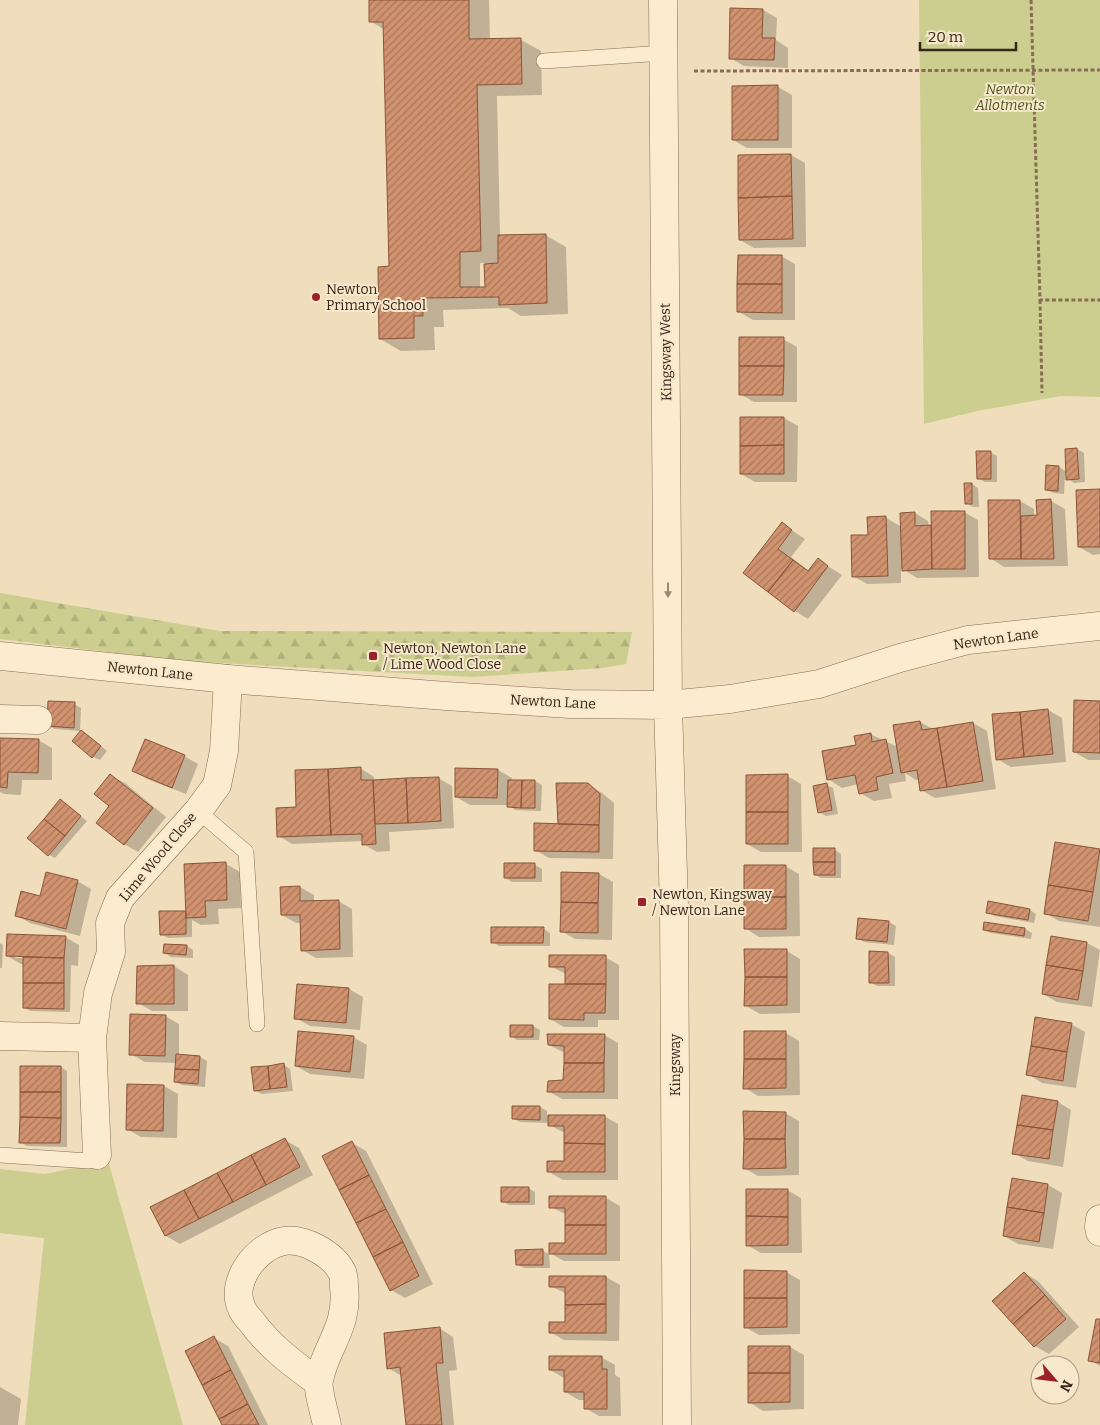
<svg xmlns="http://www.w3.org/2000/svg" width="1100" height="1425" font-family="Bitter,serif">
	<defs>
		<pattern id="forest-firs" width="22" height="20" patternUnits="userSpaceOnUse" patternTransform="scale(1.25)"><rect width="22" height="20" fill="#cbce8f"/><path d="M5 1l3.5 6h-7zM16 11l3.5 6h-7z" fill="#afb17b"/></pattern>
		<pattern id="building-hatch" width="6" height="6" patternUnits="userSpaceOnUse" patternTransform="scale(1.25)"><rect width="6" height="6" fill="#d1926f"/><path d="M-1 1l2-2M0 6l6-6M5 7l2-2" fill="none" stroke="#aa775a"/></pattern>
	</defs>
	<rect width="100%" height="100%" fill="#f0ddbb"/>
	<path fill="#cbce8f" d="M919,0H1100V397L1061,396L977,411L924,424Z
		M97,1155L107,1157L183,1425H25L44,1238L0,1233V1169L45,1174L74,1168Z"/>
	<path fill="url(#forest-firs)" d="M0,593L220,631L632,632L626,664L603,668L472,677L184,661L0,639Z"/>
	<path fill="#0003" fill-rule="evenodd" d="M370,0H489L490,40H521L541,51L542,95L497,96L500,236L545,235L566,247L568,314L521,316L508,308L443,310L444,327H434L435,350L401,351L380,339L390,268L385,30L370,21ZM480,263H486V288H480Z
		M763,10L777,18L776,40L788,48V68L744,66L730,58Z
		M733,87H778L792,95V148H747L733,140Z
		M791,155L805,163L806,247L754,248L740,240Z
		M781,256L795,264V320H753L739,312Z
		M783,339L797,347V402H754L740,394Z
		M784,418L798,426L797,482H755L741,474Z
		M1077,449L1084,453L1085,482L1074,483L1068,479L1067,473H1065L1064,494L1053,493L1046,489L1059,467L1067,472Z
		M990,452L997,456V482H985L978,478Z
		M972,484L978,488L979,507H973L966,503Z
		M1100,491V554L1093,555L1079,547Z
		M1020,501L1034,509V516H1038L1051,501L1065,509L1068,566L1004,567L990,558Z
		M964,512L978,520L979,577L917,578L901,568V583L867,584L853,576L869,536L886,518L902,527L915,513L928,521L929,527H933Z
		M782,524L805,539L791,557L809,571L818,560L842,575L808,619L795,611L745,573Z
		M1100,702V760H1088L1074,752Z
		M74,704L81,708L80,731L55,729L48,726Z
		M1048,710L1062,718L1066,762L1011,767L997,759L993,715Z
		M920,722L933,729L973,723L987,731L996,789L935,798L921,790L920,779L916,780L905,773L906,781L889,784L892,798L874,801L860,793L858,784L842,788L828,779L870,734L898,747Z
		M88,735L107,751L100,760L93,757Z
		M0,739L38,740L52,748V780H22L21,795L4,794L0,792Z
		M184,756L198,764L186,794L147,779L133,771Z
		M360,768L374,777V781L438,778L452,786L454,828L389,832L390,851L377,852L363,844V841L292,844L279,836L297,809Z
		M498,770L512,778V781H535L542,785L541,811L515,810L509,805H470L456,797Z
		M111,776L125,783L166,817L138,852L124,844L111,806Z
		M787,776L801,784L802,852H761L747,844Z
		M588,784L602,793L614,803L613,859L549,858L535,850L559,825Z
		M826,785L833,788L838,814L826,816L819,812Z
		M60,801L87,821L55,858L49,855Z
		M1056,844L1100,851V927L1059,921L1045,913Z
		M835,850L841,854V878H821L815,875Z
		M226,864L240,872L241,908L218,909L219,924L201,925L192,920V937L168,938L161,934L187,912Z
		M505,865H535L542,869V882H512L505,878Z
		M785,866L799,874L800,936L759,937L745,928Z
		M599,874L613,882L612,940L575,939L561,931Z
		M77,881L91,889L80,936L30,923L16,915L40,897Z
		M300,887L314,895V902L338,901L352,909L353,957L316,958L302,950L301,923H296L282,915Z
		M1030,910L1036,914L1034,923L994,916L987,912Z
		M859,920L889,922L896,926L894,945L864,942L857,938Z
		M985,923L1025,929L1032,933L1031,939L991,933L984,930Z
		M544,929L550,933V946H499L493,942Z
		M65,937L79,945L78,966L71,965L70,1012L31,1011L24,1008L25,964H21L7,956ZM15,955L25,956V958H15Z
		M1052,937L1087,943L1100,950L1092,1007L1057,1002L1043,994Z
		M0,943L3,945L2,968H0Z
		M187,946L193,950V958L171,957L164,953Z
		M787,951L800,959V1013L760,1014L746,1006Z
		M870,953H888L895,957V986H877L870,982Z
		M605,957L619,965V1020H598V1027H564L550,1019L566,985V974L550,966Z
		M174,966L188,975V1011H152L138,1003Z
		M349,989L363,997L360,1030L310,1026L296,1018Z
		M165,1016L179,1024V1056L200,1057L207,1061L205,1087L182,1085L176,1082L177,1063L145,1062L131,1054Z
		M1071,1024L1085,1032L1076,1088L1042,1083L1028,1074Z
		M511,1026H533L540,1030L539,1040H517L511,1036Z
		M786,1033L799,1041L800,1095L758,1096L745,1088Z
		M604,1035L618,1043V1099H562L548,1091L565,1082V1053L549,1045Z
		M353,1037L367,1045L364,1079L310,1074L296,1066Z
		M284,1065L290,1069L293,1091L262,1094L255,1091Z
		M61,1067L67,1071V1147L27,1146L20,1142Z
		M128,1085L164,1086L178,1094L177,1138L141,1137L127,1129Z
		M1058,1102L1071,1110L1063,1167L1028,1161L1014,1153Z
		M540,1107L547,1111V1116H604L618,1124V1180H563L549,1172L565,1162V1133L549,1125V1123L520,1122L514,1119Z
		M785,1113L799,1121V1175L758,1176L744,1168Z
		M285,1140L299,1148L313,1175L180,1244L166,1236L152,1208Z
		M352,1143L366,1151L433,1284L405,1298L391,1290Z
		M1048,1185L1062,1193L1053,1249L1018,1244L1004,1236Z
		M528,1188L535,1192V1205H509L502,1201Z
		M787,1190L801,1198L802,1253H761L747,1245Z
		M551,1197L606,1198L620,1206V1261H564L550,1253L567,1244V1215L551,1207Z
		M543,1251L549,1254L550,1268H524L517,1264Z
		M786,1272L800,1280V1334L759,1335L745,1327Z
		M1024,1273L1038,1281L1079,1327L1049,1354L1035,1346L994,1301Z
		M606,1277L620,1285L619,1341L564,1340L550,1332L566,1323L567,1294L550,1286Z
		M1100,1321V1366L1090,1360Z
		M439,1328L453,1337L457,1370L449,1371L454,1425H407L402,1376L388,1368Z
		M214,1338L228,1346L268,1425H224Z
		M790,1347L804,1355V1409L763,1411L749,1402Z
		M601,1357L615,1365V1375L620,1378L621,1416H599L585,1408V1400H579L565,1392L564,1378L550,1370Z
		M0,1387L21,1399L18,1425H0Z"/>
	<path fill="url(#building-hatch)" stroke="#895439" d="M369,0H469V39L521,38L522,84L477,85L481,251L460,252V287H485L484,264L498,263V235L546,234L547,303L499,305V297L423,298V316H414V338L379,339L378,267L389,266L383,22H369Z
		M730,8L763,9L762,38H775L774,60L729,59Z
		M778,85V140H732V86Z
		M791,154L792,196L738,198V155Z
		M792,196L793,239L739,240L738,198Z
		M738,255H782V284H737Z
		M737,284H782V313L737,312Z
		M739,337H784V366H739Z
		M739,366H784L783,395H739Z
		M740,417H784V445L740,446Z
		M784,445V474H740V446Z
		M1077,448L1079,479L1066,480L1065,449Z
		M976,451H991V479H977Z
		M1046,465L1059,466L1058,491L1045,490Z
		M964,483H972V504H965Z
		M1100,489V547H1078L1076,490Z
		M1051,499L1054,559H1021V516L1037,515L1036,500Z
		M988,500H1020L1021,559H989Z
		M931,511H965V569H932Z
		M915,512V526L931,525L932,569L902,571L900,513Z
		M886,516L888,576L852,577L851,535H868L867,517Z
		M782,522L792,530L778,549L793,560L768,592L743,573Z
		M818,558L828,566L794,612L768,592L793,560L808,571Z
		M1074,700L1100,701V753L1073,752Z
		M48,701L75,702L74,728L47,726Z
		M1048,709L1053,754L1024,757L1020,712Z
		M1020,712L1024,757L996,760L992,714Z
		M920,721L922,730L937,728L947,787L920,791L917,770L901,773L893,725Z
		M973,722L983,781L947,787L937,728Z
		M81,730L101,746L92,758L72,741Z
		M871,733L872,742L886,739L893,773L876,777L878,790L859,794L855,775L827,780L822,751L856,745L854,736Z
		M0,738L39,739L38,773L8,772L7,788L0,787Z
		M145,739L185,755L172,788L132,771Z
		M361,767V780H373L376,844L362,845V834L331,835L328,769Z
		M455,768L498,769L497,798L455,797Z
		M328,769L331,835L277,837L276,808L296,807L295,770Z
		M110,774L153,808L124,845L96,823L109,806L94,794Z
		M788,774V812H746V775Z
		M439,777L441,821L408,823L406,778Z
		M406,778L408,823L375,824L373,780Z
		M508,780H522L521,808L507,807Z
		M522,780H535V808H521Z
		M556,783H588L600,794L599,825L558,824Z
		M827,783L832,810L818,813L813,786Z
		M60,799L81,816L65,836L44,819Z
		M746,812H788V844H746Z
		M44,819L65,836L48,856L27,838Z
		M534,823L599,825V852L534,851Z
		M1055,842L1100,849L1093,892L1048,885Z
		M813,848H835V862H813Z
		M226,862L227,900L205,901L206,917L186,918L184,864Z
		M813,862H835V875H814Z
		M504,863H535V878H504Z
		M744,865H786V897H744Z
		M46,872L78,880L66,929L15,916L21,891L40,896Z
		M561,872L599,873L598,903L561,902Z
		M1048,885L1093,892L1088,921L1044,914Z
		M300,886V901L339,900L340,949L301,951L300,915H281L280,887Z
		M744,897H786V929H744Z
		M988,901L1030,909L1028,920L986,913Z
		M561,902L598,903V933L560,932Z
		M159,911H186V934L160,935Z
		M858,918L889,921L887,942L856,939Z
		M984,922L1025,928L1024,936L983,930Z
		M491,927H544L543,943H491Z
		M7,934L66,936L64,958L6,956Z
		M1051,936L1087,942L1083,971L1046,965Z
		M164,944L187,945L186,955L163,953Z
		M744,949H787V977H745Z
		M869,951L888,952L889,983H869Z
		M549,955H606V984H565V967H549Z
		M23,957L64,958V983H23Z
		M174,965V1004H136L137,966Z
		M1046,965L1083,971L1078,1000L1042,994Z
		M745,977H787V1005L744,1006Z
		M23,983H64V1009L23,1008Z
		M297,984L349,988L346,1023L294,1019Z
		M549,984H606L605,1013H584V1020L549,1019Z
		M130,1014L166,1015L165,1056L129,1055Z
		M1035,1017L1072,1023L1067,1052L1031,1046Z
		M510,1025H533V1037H510Z
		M298,1031L354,1036L350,1072L295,1066Z
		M744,1031H786V1059H744Z
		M547,1034H605L604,1063H564V1046L548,1045Z
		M1031,1046L1067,1052L1063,1081L1026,1075Z
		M176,1054L200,1056L199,1070L175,1069Z
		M744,1059H786V1088L743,1089Z
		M284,1063L287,1087L270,1089L268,1066Z
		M564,1063H604V1092H547L548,1081L563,1080Z
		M20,1066H61V1092H20Z
		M268,1066L270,1089L254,1091L251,1067Z
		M175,1069L199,1070L198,1084L174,1082Z
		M127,1084L164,1085L163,1131L126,1130Z
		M20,1092H61V1118L20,1117Z
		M1022,1095L1058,1101L1053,1130L1017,1125Z
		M512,1106H540V1120L512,1119Z
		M743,1111L786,1112L785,1139H744Z
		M548,1115H605V1144L564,1143V1126H548Z
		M20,1117L61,1118L60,1143H19Z
		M1017,1125L1053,1130L1049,1159L1012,1154Z
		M285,1138L300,1167L266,1185L251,1155Z
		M744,1139H785L786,1168L743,1169Z
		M352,1141L369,1175L339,1190L322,1156Z
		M564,1143L605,1144V1172H547V1161H564Z
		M251,1155L266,1185L233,1202L217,1173Z
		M217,1173L233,1202L199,1219L184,1190Z
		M369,1175L386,1209L356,1223L339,1190Z
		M1012,1178L1048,1184L1044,1213L1007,1207Z
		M501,1187H529V1202H501Z
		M746,1189H788V1217L746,1216Z
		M184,1190L199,1219L165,1236L150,1207Z
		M549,1196H606V1225H565V1208H549Z
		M1007,1207L1044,1213L1039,1242L1003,1236Z
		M386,1209L403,1242L373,1257L356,1223Z
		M746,1216L788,1217V1245L746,1246Z
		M565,1225H606V1254H549V1243H565Z
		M403,1242L419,1276L390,1291L373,1257Z
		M543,1249V1265H516L515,1250Z
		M744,1270L787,1271V1298H744Z
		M1024,1272L1045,1295L1013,1324L992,1301Z
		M549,1276H606V1304L565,1305V1287H549Z
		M1045,1295L1066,1319L1034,1347L1013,1324Z
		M744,1298H787V1327L744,1328Z
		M606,1304V1333H549V1322H565V1305Z
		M1096,1319H1100V1363L1088,1361Z
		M440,1327L443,1363H436L442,1425H406L400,1367L387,1369L384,1333Z
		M214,1336L231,1370L202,1385L185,1351Z
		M748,1346H790V1373H748Z
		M549,1356H602V1369H607V1409H584V1392H564V1370H549Z
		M231,1370L248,1404L219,1419L202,1385Z
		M748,1373H790V1402L748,1403Z
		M248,1404L259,1425H222L219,1419Z"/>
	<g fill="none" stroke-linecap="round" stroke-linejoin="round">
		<g stroke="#886d54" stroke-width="16">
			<path id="service" d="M544,61L664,53
				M198,811L246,852L257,1024
				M0,1155L89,1161L97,1155"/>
		</g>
		<g stroke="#886d54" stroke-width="29">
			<path id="minor" d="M663,0L668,705
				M0,719L38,720
				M0,1036L92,1038
				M97,1155L92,1038L98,993L111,952L110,923L120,898L198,811L217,785L224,751L228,679
				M1100,1219L1099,1227L1100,1232
				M318,1382C293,1364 269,1346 251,1321C248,1318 244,1313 242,1309C229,1282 256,1246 284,1241C304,1238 333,1254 342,1272C344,1276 344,1282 344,1287C349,1326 326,1346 319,1380C317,1389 325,1415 327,1425"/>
		</g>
		<g stroke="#886d54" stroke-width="29">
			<path id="tertiary" d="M0,656L228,679L446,696L570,704L668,705L730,699L819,684L900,658L968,640L1100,626
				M668,705L674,907L677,1425"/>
		</g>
		<path stroke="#886d54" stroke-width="3" stroke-dasharray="4 2.5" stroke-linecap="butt" d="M1031,0L1040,300H1100
			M694,71L1100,70
			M1040,300L1042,393"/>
		<use href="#service" stroke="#fbebcf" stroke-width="15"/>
		<use href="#minor" stroke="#fbebcf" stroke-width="28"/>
		<use href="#tertiary" stroke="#fbebcf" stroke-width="28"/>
	</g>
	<defs><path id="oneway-solid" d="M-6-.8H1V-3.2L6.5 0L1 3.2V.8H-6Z" transform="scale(1.25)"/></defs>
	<use fill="#988874" href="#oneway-solid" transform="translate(668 590) rotate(90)"/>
	<g fill="#9b2129" stroke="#f7e8cb" stroke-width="2">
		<circle cx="316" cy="297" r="5"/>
		<rect x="368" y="651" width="10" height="10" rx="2.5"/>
		<rect x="637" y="897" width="10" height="10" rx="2.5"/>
	</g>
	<g text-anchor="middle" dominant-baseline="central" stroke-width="4" stroke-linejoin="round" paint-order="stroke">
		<g font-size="14" font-style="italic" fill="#4a541f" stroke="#f7e8cb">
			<text x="1010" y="89">Newton<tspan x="1010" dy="16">Allotments</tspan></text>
		</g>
		<g font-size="14" fill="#36261a" stroke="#f7e8cb" text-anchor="start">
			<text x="326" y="289">Newton<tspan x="326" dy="16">Primary School</tspan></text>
			<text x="383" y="648">Newton, Newton Lane<tspan x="383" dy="16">/ Lime Wood Close</tspan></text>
			<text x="652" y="894">Newton, Kingsway<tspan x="652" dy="16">/ Newton Lane</tspan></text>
		</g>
		<g font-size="14" fill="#36261a" stroke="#f7e8cb">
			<text transform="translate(666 352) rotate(-91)">Kingsway West</text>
			<text transform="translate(996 639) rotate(-8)">Newton Lane</text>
			<text transform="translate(150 671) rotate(6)">Newton Lane</text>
			<text transform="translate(553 702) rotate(3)">Newton Lane</text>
			<text transform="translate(158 857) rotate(-50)">Lime Wood Close</text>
			<text transform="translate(675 1065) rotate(-90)">Kingsway</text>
		</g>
	</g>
	<g transform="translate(1055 1380) rotate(118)"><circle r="24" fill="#f7e8cb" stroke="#aa9a84"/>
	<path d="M0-4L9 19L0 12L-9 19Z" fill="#9b2129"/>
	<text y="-8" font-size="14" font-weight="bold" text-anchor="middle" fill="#36261a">N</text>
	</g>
	<path d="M920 42v8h96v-8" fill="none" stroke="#36261a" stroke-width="2.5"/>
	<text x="928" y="42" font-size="15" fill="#36261a" stroke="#f7e8cb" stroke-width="4" paint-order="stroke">20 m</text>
</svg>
